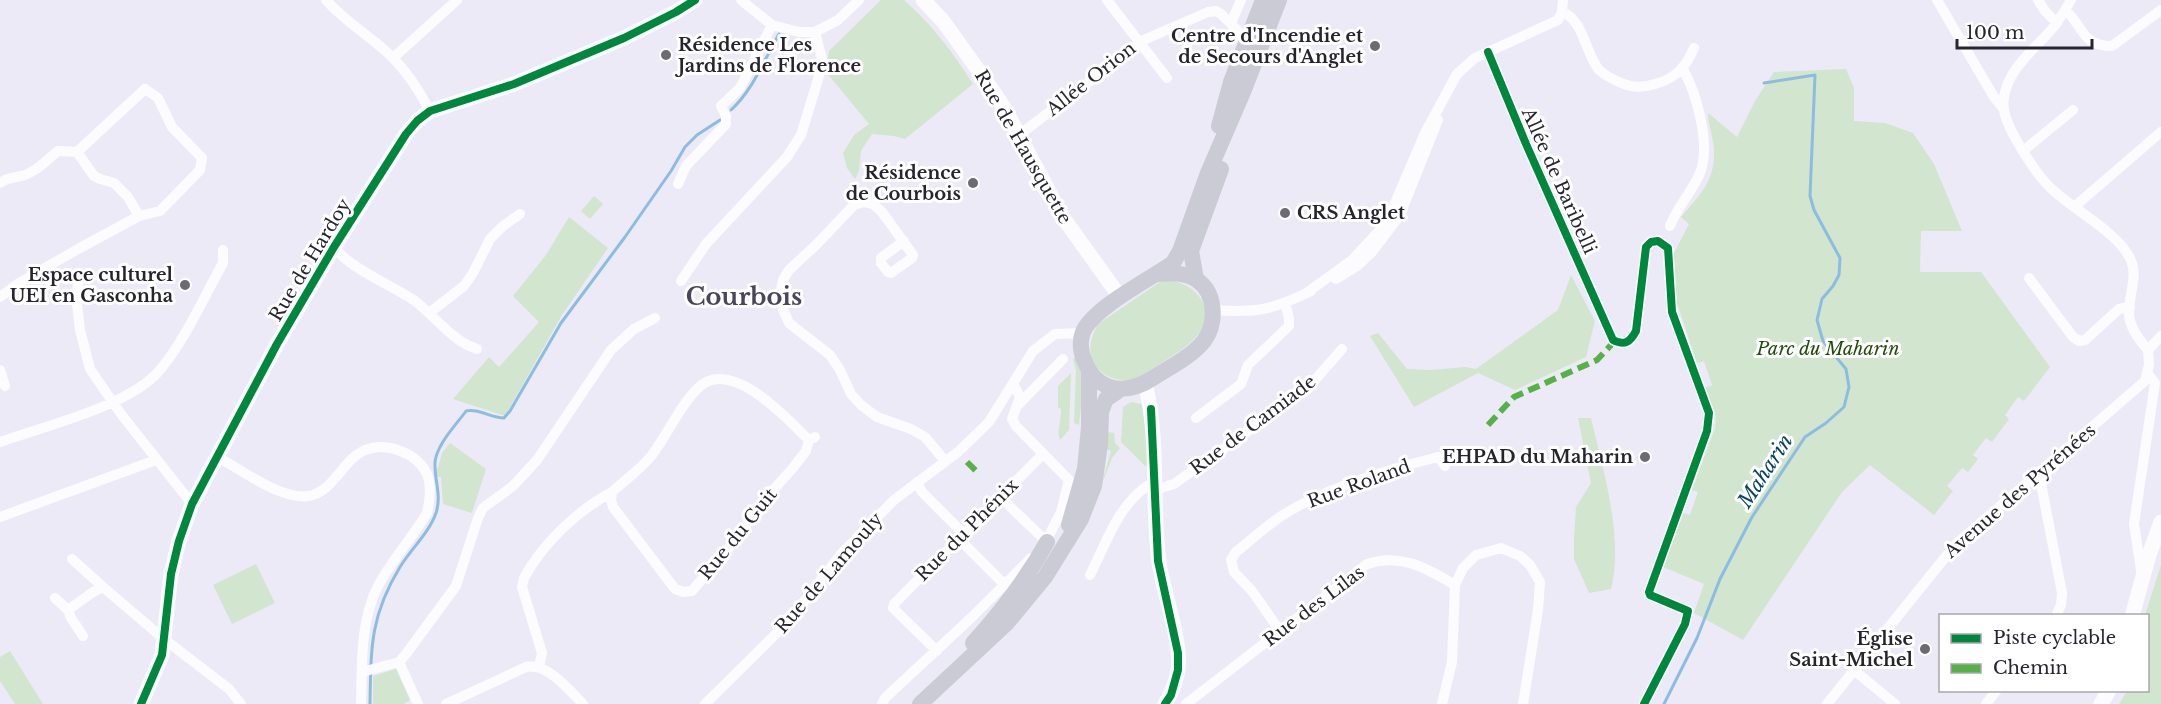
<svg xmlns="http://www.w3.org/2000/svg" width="2161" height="704" font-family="'Libre Baskerville',serif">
	<rect width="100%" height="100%" fill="#eceaf7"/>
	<path fill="#d2e5ce" d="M881,0H904C933,26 952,51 973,84L905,139L894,136L872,134L861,151L859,171L855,179L847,168L843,153L854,135L869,124L826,72L829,51Z
		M1846,69L1854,88V121L1885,123L1913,133L1934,164L1962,231H1921L1920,272H1981L2050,367L2024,401L2018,397L2005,415L2009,419L1992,442L1986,438L1973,455L1978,459L1968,472L1962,468L1947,486L1953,491L1934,515L1870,465L1842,492L1743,640L1694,613L1704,584L1663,567L1683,513L1690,515L1698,492L1692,490L1715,428L1716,417L1705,388L1712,385L1704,361L1697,363L1676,300L1673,255L1689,224L1681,217C1700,195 1715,181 1714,151C1714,138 1708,126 1708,113L1737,137L1755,101L1774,72Z
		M594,196L603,204L590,219L581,211Z
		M569,217L608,248L562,315L505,416L453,399L489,357L499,367L539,322L513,296L546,255Z
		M1571,275L1595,321L1586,357L1515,390L1478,373L1414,407L1370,336L1378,333L1407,369L1430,370L1465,367L1476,369L1558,310Z
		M1173,281C1201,287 1218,314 1195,338C1185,349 1170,357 1158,365C1149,371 1140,378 1130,380C1116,382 1101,375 1094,363C1087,350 1091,337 1098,324L1160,282Z
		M1077,356L1084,381L1079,425L1074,423L1076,370L1073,359Z
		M1071,373L1069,430L1060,440C1056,430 1062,420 1061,409L1058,407V386Z
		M1131,402L1143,404L1150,465L1145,466L1121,442L1123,407Z
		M1578,418H1591C1603,469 1624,538 1611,589L1589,593L1574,559V538L1576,507L1591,483Z
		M1108,432L1114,433L1115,443L1120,448L1112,458L1101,486L1111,451L1106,449Z
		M450,443L486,469L472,513L443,504L441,477L434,476V468H438L442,453Z
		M256,564L275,603L232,624L213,585Z
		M2161,565V704H2119L2127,691L2148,690V616L2145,615Z
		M10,651L43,704H15L0,681V657Z
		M396,669L410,700L404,704H373V676Z"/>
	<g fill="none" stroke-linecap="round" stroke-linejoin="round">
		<path stroke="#8cbde0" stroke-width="3" d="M731,110C753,90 764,60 779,34
			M370,704C371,648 370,616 400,567C411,549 429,533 436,513C442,495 434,480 435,462C437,444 456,425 466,411C478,408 491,418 504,418L510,411L561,323L625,237L671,171L685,147L697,135L720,120
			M1664,704L1697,638L1720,579L1752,517L1805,437L1826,423L1844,407L1849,387L1846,369L1823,341L1817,320L1822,299L1833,286L1839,275L1840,258L1814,210L1810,196L1815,75L1764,83"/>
		<path stroke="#fcfcfe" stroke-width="10" d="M326,0C345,22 372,37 393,58C408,73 420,92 430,111
			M741,0L772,25L799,32H815L838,20L859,0
			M1107,0L1167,78
			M1937,0L1994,97L2003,108
			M2038,0L2045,11L2057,23
			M2071,0C2065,10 2059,21 2051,30C2038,45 2022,58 2012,75C2006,85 2002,99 2004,110C2007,130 2038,178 2054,191C2075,210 2112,230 2127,253C2141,273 2128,293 2129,315C2130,328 2140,341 2148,350
			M2065,10C2084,26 2081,46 2112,46L2161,10
			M1562,12C1584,20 1585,53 1599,70C1605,75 1612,79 1619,82C1632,88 1642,88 1655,84C1675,79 1686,67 1694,48
			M1231,23L1241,0
			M1488,52L1526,144L1613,340C1625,346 1630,342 1636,331L1646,247L1651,242L1658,241L1668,248L1672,312L1709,413L1707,431L1649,592L1650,595L1688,611L1685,624L1644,704
			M393,58L457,0
			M1019,135L1131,50L1139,42L1208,12L1216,11L1221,14L1247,40
			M2023,151L2073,110
			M77,152L94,176L100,179L114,183L128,197L139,216
			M0,183C10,175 21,179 31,172C41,167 49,158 58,151L77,152
			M678,184L686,166L726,124V116L721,106L740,88L772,25
			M2074,207L2161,132
			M1670,226C1677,207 1692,192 1700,173C1711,146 1697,94 1683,69
			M904,241L881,258V263L888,272L891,273L912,258L913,255L882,212L873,204L864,202L854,205L817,244L789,270L783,280L780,295L782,307L789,323L830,355L840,370L851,394L861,405L877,417L911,429L925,437L945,461
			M334,247C349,268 393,286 415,301C436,317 452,341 477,349
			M80,274L76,296L80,330L90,369L121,414L192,504
			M2029,278L2073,337L2079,341L2085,340L2119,309L2130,307
			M1336,279L1357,266L1372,252L1400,215L1438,120
			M681,281L706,244L787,157L801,135L823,63L815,32
			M1305,294L1352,260L1380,230L1392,210L1425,133L1457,74L1475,58L1558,20L1562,12L1563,0
			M0,297L19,283L78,249L139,216L160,211L200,170L202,158L172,127L158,98L145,89L77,152
			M1214,310C1257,313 1272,310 1311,291
			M429,313L464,286L473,273L490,239L503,226L520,214
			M0,370L5,386
			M1013,383L1020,397L1012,419L1016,426L1069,480L1061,512L1044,545
			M1018,405L1063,359
			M1196,418L1241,384L1248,365L1289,326V318L1285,303
			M809,440L806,451L792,469L758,507L740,535L692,591L683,592L675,589L613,507L611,499L612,492C625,480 641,469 652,455C666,437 685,396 703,384C736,362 787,419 809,440L815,437
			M0,442C45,426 129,406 159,371C184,342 204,297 223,263V250
			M216,456C240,469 281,500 308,496C334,492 342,460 365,450C386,442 415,452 426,472C432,484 430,500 427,513C412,538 392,560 378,586C360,621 362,666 361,704
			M2039,473L2062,593L2061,605L2056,616
			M917,482L922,492L964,534
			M1000,497L1047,542
			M0,517L156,460
			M959,539L1005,585
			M72,559L103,587
			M1090,575C1106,544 1117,507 1147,486L1161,488L1174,484L1308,388L1342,349
			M2142,576L2134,524L2155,383L2148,374
			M55,598L68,610
			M1280,631L1252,591L1234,572L1231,560L1236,552C1251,540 1266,526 1283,515C1324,488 1390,469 1438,457L1445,466
			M83,636L71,618L68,610L93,592L103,587L164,639L229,689L241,704
			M937,651L893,608L894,604L1043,454
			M399,662L418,704
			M539,667L542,653L522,587L524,578C543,543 577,511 612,492
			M1855,671L1895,704
			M362,672L399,662L406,654L456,586L478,518L483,508L513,486L537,460L611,350L634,329L655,318
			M446,704L526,667C548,663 569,690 583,704
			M705,704L788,622L841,554L894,500L958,452L989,422L1033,351L1055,334L1083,333
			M882,704L885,698L971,618L1031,558
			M1186,704L1367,564C1402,553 1426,568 1455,585
			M1442,704L1452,662L1455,585L1463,568L1476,555L1501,548L1520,556L1530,565L1540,582L1538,610L1523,704
			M1827,704L1955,545L2145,381L2149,365L2148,350L2161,336
			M1986,704L1997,690"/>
		<path stroke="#fcfcfe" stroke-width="15" d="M923,0L943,21L986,81L1005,109L1062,216L1120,297
			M1145,383C1160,442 1151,502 1159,562C1163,592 1182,642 1178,670C1176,682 1171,694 1165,704
			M2132,616L2149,555L2161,522
			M141,704L162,655L171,574L179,541L192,504L277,344L334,247L406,134L417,121L430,111L514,84L624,38L676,12L695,0
			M2101,704L2109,690"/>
		<path stroke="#cacbd4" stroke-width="16" d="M1219,126L1231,82L1263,0
			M1157,274C1171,273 1185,272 1197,280C1216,293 1217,323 1204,341C1191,357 1170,367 1153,378C1127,395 1098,393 1085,362C1081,353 1079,342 1083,332C1093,308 1150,279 1173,263L1180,251L1208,173L1243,92L1279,0
			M1196,279L1191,251L1221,169
			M1069,525L1085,469L1089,427V371
			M973,643C1002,611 1026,580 1047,542
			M920,704L1007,623L1045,577L1081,519L1094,486L1100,444L1101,412L1106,399L1121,389"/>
		<path stroke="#56b246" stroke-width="6" stroke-dasharray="12 6" stroke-linecap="butt" d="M1488,425L1514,397L1597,360L1611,345L1613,340
			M967,462L978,473
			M998,494L1000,497"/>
		<g stroke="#fff" stroke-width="11">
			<path id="cycleway" d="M1488,52L1526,144L1613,340C1625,346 1630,342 1636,331L1646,247L1651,242L1658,241L1668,248L1672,312L1709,413L1707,431L1649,592L1650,595L1688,611L1685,624L1644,704
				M1151,409L1158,561L1178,653V670L1171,695L1165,704
				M141,704L162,655L171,574L179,541L192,504L277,344L334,247L406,134L417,121L430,111L514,84L624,38L676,12L695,0"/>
		</g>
		<use href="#cycleway" stroke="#00873e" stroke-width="8"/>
	</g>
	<g fill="#6b6a75" stroke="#fff" stroke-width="2">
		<circle cx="1375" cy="46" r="6"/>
		<circle cx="666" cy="55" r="6"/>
		<circle cx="973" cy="183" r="6"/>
		<circle cx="1285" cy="213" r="6"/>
		<circle cx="185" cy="285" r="6"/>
		<circle cx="1645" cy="457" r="6"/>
		<circle cx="1925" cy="649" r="6"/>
	</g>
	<g text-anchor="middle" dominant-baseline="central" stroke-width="6" stroke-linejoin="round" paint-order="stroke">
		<g font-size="18" font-weight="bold" fill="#26252f" stroke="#fff" text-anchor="end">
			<text x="1363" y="36">Centre d'Incendie et<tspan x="1363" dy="21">de Secours d'Anglet</tspan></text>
			<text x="678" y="45" text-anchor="start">Résidence Les<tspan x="678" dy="21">Jardins de Florence</tspan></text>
			<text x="961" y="173">Résidence<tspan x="961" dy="21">de Courbois</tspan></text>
			<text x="1297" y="213" text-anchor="start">CRS Anglet</text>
			<text x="173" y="275">Espace culturel<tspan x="173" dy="21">UEI en Gasconha</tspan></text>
			<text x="1633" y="457">EHPAD du Maharin</text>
			<text x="1913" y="639">Église<tspan x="1913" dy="21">Saint-Michel</tspan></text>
		</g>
		<g font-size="18" fill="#26252f" stroke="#fff">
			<text transform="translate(1091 79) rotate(-38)">Allée Orion</text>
			<text transform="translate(1023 147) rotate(60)">Rue de Hausquette</text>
			<text transform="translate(1559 181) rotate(66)">Allée de Baribelli</text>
			<text transform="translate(310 260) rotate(-59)">Rue de Hardoy</text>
			<text transform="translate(1253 425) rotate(-37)">Rue de Camiade</text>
			<text transform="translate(1359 484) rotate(-20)">Rue Roland</text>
			<text transform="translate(2020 491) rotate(-41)">Avenue des Pyrénées</text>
			<text transform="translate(967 530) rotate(-45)">Rue du Phénix</text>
			<text transform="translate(738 534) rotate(-51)">Rue du Guit</text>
			<text transform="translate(829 573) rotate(-49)">Rue de Lamouly</text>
			<text transform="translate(1314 606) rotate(-37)">Rue des Lilas</text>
		</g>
		<g font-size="18" font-style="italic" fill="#234a0b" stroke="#fff">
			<text x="1828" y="349">Parc du Maharin</text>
		</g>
		<g font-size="20" font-style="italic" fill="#084461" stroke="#fff">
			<text transform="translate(1765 471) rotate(-57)">Maharin</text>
		</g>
		<g font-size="24" font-weight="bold" fill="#49455c" stroke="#fff">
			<text x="744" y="296">Courbois</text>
		</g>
	</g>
	<rect x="1939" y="614" width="210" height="78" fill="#ffffff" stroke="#a8a8ac" stroke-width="1.5"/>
	<rect x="1951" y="634" width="30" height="9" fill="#00873e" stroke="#a8a8ac" stroke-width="1.5"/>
	<text x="1993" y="644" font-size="18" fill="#26252f">Piste cyclable</text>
	<rect x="1951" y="664" width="30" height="9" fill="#56b246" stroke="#a8a8ac" stroke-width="1.5"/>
	<text x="1993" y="674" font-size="18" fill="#26252f">Chemin</text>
	<path d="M1957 39v9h135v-9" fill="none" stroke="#26252f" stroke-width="3"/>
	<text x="1966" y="39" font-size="18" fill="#26252f" stroke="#ffffff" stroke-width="4.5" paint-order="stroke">100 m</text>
</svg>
